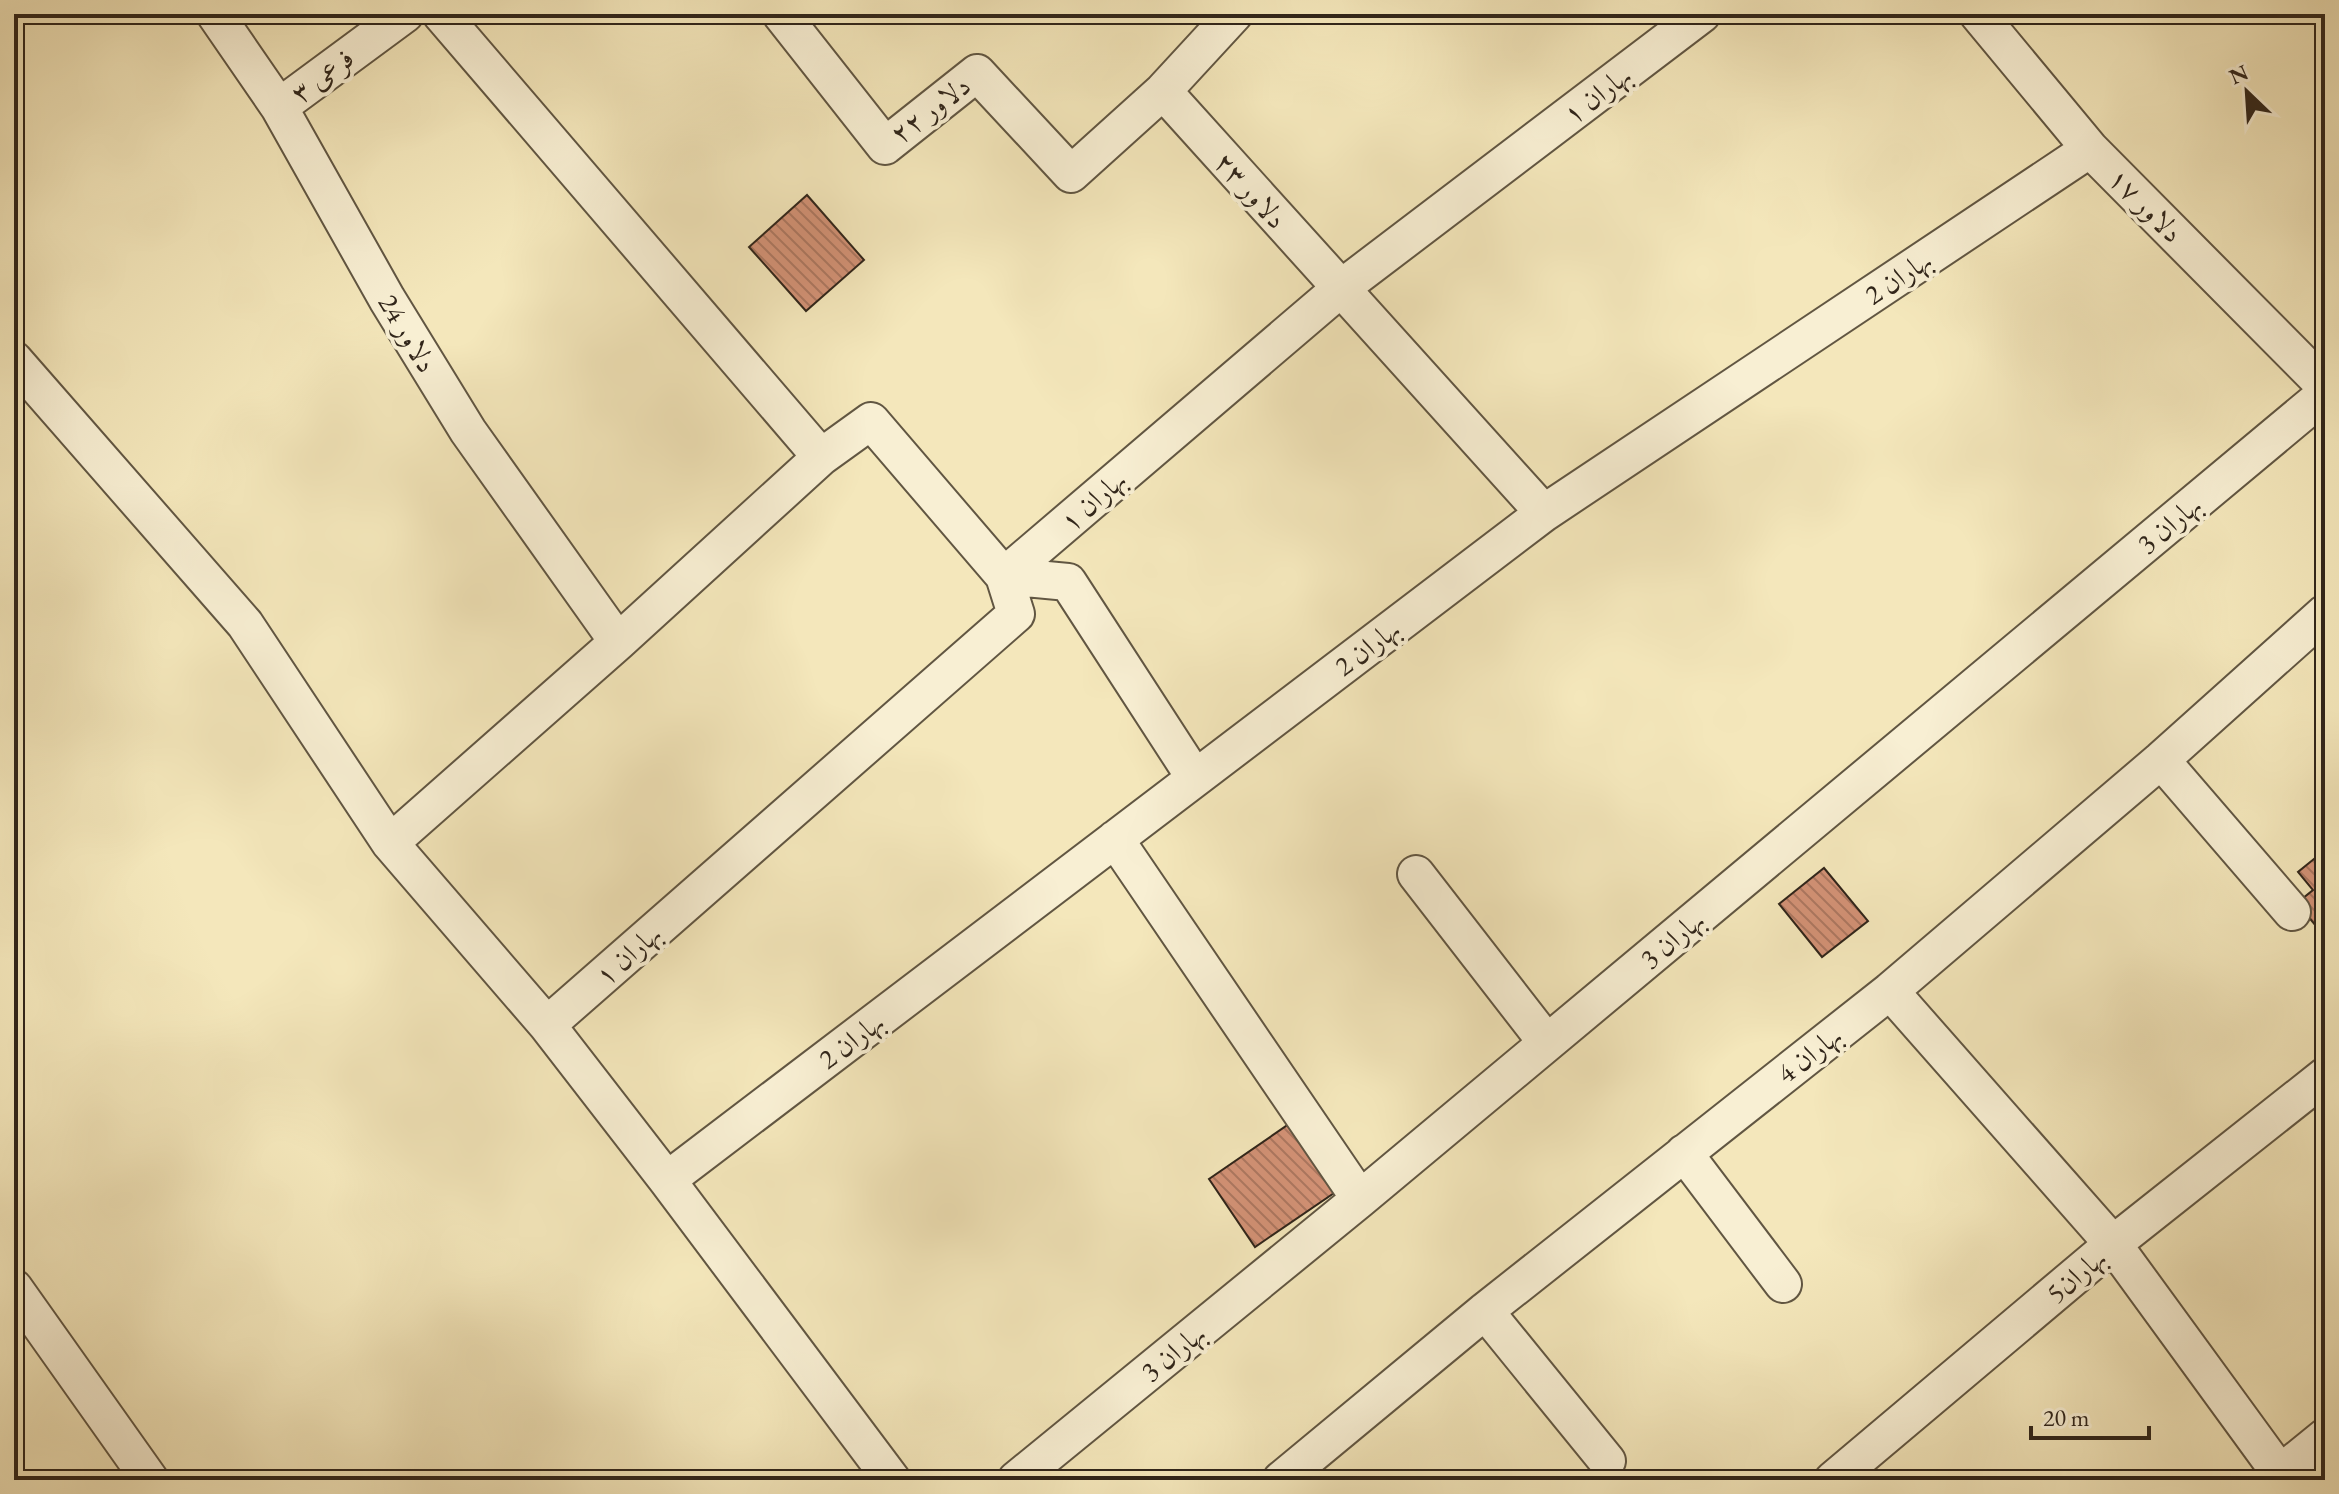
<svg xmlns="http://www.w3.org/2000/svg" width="2339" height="1494" font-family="'EB Garamond',Amiri,serif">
	<defs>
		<pattern id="building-back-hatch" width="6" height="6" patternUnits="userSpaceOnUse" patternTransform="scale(2)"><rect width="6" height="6" fill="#d39276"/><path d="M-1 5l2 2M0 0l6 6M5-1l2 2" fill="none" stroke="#ac7760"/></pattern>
	</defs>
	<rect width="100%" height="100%" fill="#f4e7bb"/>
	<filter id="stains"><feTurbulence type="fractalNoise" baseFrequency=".0025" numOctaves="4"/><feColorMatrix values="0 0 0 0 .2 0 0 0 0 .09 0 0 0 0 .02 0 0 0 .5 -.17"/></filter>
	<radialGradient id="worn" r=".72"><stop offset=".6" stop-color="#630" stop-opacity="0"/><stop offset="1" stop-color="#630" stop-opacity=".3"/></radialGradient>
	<path fill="url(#building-back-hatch)" stroke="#30251a" stroke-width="2" d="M807,195L864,260L806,311L749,247Z
		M2325,850V918L2316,926L2297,903L2313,890L2298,872Z
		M1824,868L1868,921L1822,957L1779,904Z
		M1289,1124L1337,1191L1255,1247L1209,1179Z"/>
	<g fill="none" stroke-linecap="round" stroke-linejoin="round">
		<g stroke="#615642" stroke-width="40">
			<path id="minor" d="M215,14L279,107L387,299L468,431L618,642
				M441,14L821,457
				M781,14L885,146L977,73L1071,174L1163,91L1234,14
				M1978,14L2090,149L2325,386
				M1163,91L1544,513
				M279,107L405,14
				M14,360L245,624L390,843L547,1025L667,1180L892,1480
				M2161,760L2292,912
				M1115,839L1360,1199
				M390,843L618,642L821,457L871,421L1004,576L1068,582L1195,778
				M1416,874L1547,1043
				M1890,991L2113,1244L2285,1480
				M547,1025L1016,614L1004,576L1340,289L1702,14
				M1684,1153L1783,1284
				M667,1180L1544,513L2090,149
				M14,1288L150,1480
				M1485,1311L1607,1461
				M1016,1480L1360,1199L2325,394
				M1281,1480L1485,1311L1890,991L2161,760L2325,613
				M1833,1480L2113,1244L2325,1076
				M2272,1480L2325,1437"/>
		</g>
		<use href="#minor" stroke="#f8efd3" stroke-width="36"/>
	</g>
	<g text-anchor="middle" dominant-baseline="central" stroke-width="8" stroke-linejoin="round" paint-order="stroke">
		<g font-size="28" fill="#30251a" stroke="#f8efd3">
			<text transform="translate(322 75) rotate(-37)">فرعی ۳</text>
			<text transform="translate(1597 94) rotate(-37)">بهاران ۱</text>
			<text transform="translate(930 109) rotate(-37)">دلاور ۲۲</text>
			<text transform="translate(1251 190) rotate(48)">دلاور ۲۳</text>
			<text transform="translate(2146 205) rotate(45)">دلاور ۱۷</text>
			<text transform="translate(1898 277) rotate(-34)">بهاران 2</text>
			<text transform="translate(408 333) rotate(59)">دلاور 24</text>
			<text transform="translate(1093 500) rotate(-41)">بهاران ۱</text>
			<text transform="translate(2169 524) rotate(-40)">بهاران 3</text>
			<text transform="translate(1367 647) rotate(-37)">بهاران 2</text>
			<text transform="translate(1672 939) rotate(-40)">بهاران 3</text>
			<text transform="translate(628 954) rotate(-41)">بهاران ۱</text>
			<text transform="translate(851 1040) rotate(-37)">بهاران 2</text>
			<text transform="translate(1809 1054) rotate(-38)">بهاران 4</text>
			<text transform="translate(2076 1275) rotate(-40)">بهاران5</text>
			<text transform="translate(1173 1352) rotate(-39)">بهاران 3</text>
		</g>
	</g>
	<rect width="2339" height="1494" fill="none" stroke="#f4e7bb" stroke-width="48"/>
	<rect x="16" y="16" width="2307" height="1462" fill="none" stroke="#30251a" stroke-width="4"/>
	<rect x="24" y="24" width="2291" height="1446" fill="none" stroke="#30251a" stroke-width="2"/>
	<g transform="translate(2247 92) rotate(335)" stroke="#f8efd3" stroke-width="6" paint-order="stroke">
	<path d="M0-6L14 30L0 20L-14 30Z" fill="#30251a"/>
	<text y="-12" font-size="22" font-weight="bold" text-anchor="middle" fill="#30251a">N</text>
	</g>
	<path d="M2031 1426v12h118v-12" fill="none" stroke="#30251a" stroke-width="4"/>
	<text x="2043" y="1426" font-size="24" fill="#30251a" stroke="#f8efd3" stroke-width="6" paint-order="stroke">20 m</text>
	<rect width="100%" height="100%" filter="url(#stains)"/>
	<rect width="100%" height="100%" fill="url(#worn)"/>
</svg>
